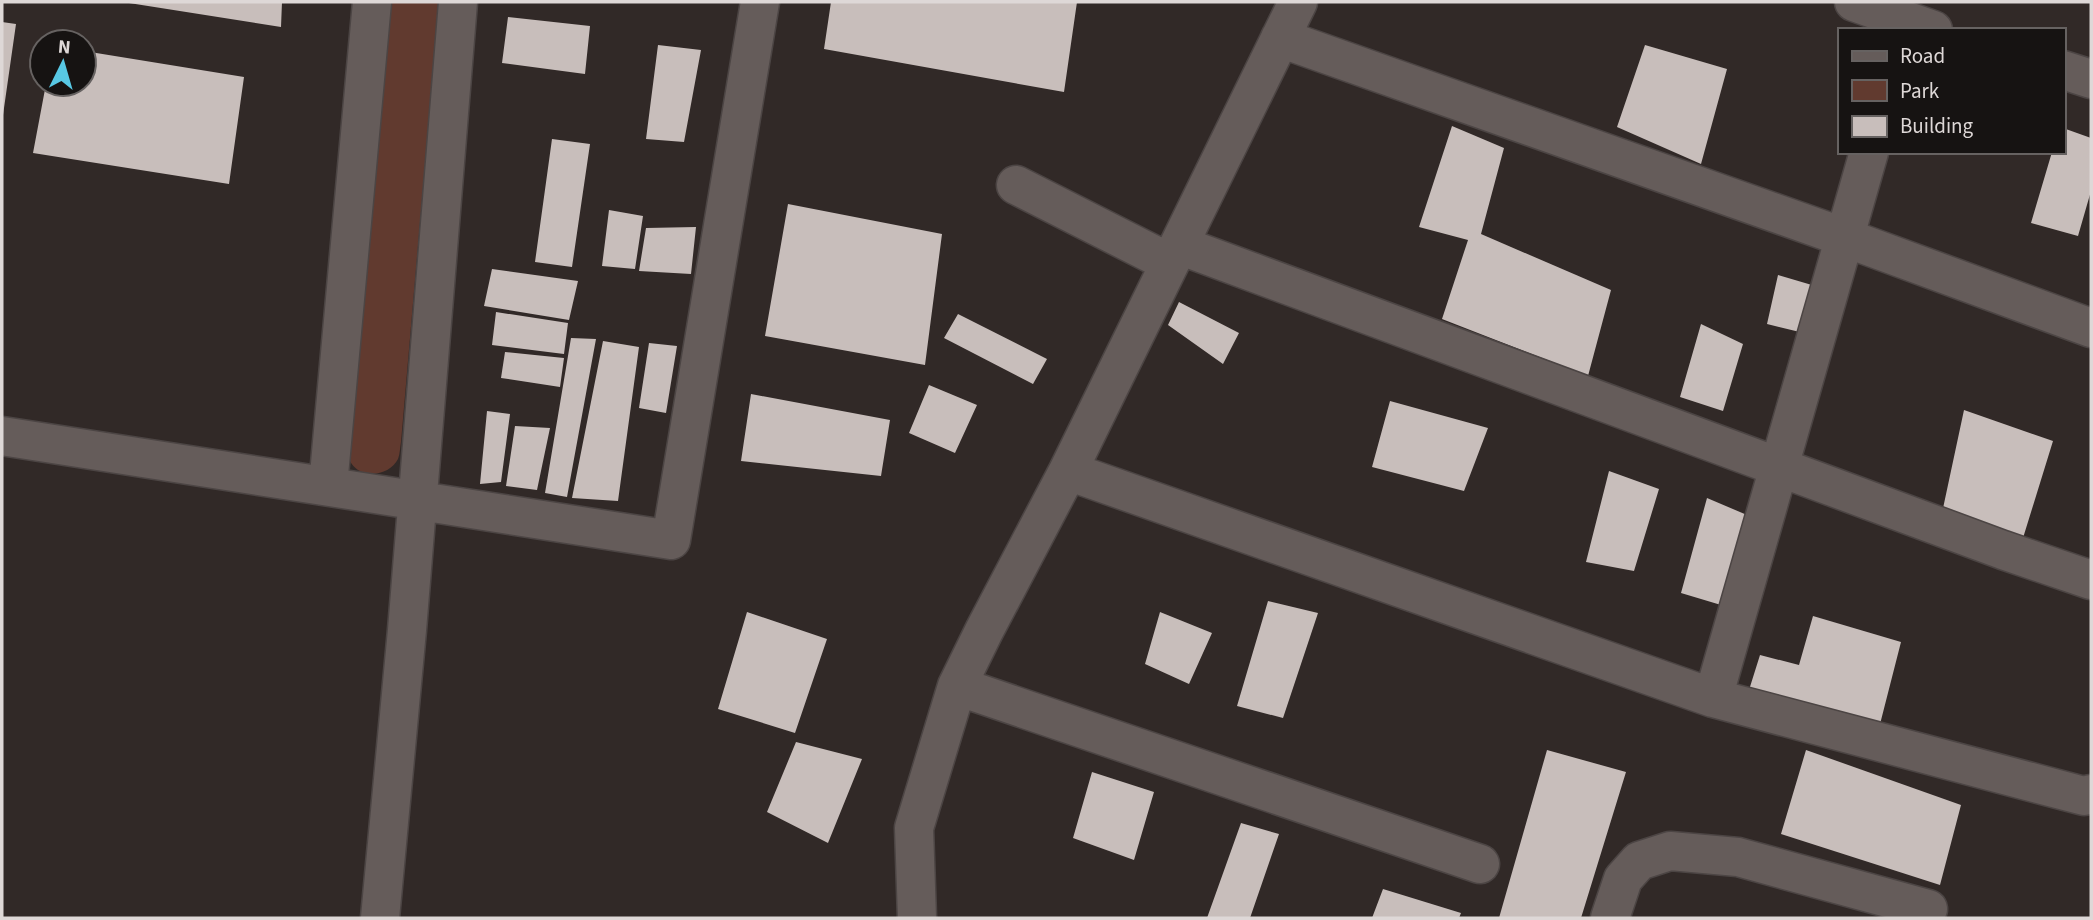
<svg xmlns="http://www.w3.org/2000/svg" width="2093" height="920" font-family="'Source Sans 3',sans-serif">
	<rect width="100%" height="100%" fill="#312927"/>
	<path fill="#613a2f" d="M384,2H439L401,442C400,447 400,454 398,459C391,473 371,478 358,470C351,465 348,458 346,451Z"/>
	<path fill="#c8bebb" d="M129,2H282L281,27L129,3Z
		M831,2H1077L1064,92L824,49Z
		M508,17L590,26L585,74L502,63Z
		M2,22L16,24L3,115H2Z
		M658,45L701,50L684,142L646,139Z
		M1645,45L1727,69L1701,164L1617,127Z
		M84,51L244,77L229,184L33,153L46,84H84Z
		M1452,126L1504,148L1481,234L1611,290L1588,376L1442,319L1468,240L1419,227Z
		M2063,128L2091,138V191L2078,236L2031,223L2052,152H2063Z
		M552,139L590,144L572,267L535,262Z
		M788,204L942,234L925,365L765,336Z
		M609,210L643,216L635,269L602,266Z
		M696,227L691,274L639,271L646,228Z
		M492,269L578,281L569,320L484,306Z
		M1778,275L1822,288L1808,334L1767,324Z
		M1179,302L1239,333L1223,364L1168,325Z
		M496,312L568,323L564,354L492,345Z
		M958,314L1047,359L1033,384L944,338Z
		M1701,324L1743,344L1723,411L1680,397Z
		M571,338L596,339L567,497L545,493Z
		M603,341L639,347L618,501L572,498Z
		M649,343L677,346L666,413L639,408Z
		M505,352L564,358L560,387L501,378Z
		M929,385L977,405L955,453L909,433Z
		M751,394L890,420L881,476L741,461Z
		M1390,401L1488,428L1464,491L1372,467Z
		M1964,410L2053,441L2023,538L1942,513Z
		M487,411L510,414L501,482L480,484Z
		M515,426L550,428L537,490L506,486Z
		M1609,471L1659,489L1634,571L1586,562Z
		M1707,498L1747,515L1721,605L1681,593Z
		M1268,601L1318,613L1283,718L1237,706Z
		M747,612L827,639L795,733L718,709Z
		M1160,612L1212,633L1189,684L1145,664Z
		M1813,616L1901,642L1878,732L1749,690L1760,655L1799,665Z
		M796,742L862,759L828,843L767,812Z
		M1547,750L1626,772L1581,918H1499Z
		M1806,750L1961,805L1940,885L1781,834Z
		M1092,772L1154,792L1134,860L1073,838Z
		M1241,823L1279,834L1250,918H1207Z
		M1383,889L1461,913L1459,918H1372Z"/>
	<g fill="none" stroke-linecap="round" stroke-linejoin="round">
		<g stroke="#4c4544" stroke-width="41">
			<path id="minor" d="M1854,2L1933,30
				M1280,38L1846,238L2091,328
				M2063,70L2091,79
				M1016,185L1170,263
				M1179,245L2003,550L2091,580
				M2,436L671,540L760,2
				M1068,471L1713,698L2084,796L2091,794
				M328,486L372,2
				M957,686L1480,864
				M1713,698L1869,152
				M380,918L407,630L458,2
				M917,918L914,828L957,686L984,631L1068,471L1298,2
				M1610,918L1623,879L1639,861L1670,851L1738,857L1928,909"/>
		</g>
		<use href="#minor" stroke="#655c5a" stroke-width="38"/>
	</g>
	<rect width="2093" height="920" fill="none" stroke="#ded8d7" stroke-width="7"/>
	<rect x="1838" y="28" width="228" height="126" fill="#161312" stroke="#666261" stroke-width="2"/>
	<rect x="1852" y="51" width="35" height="10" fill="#655c5a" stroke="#666261" stroke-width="2"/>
	<text x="1900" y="63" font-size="21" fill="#ded8d7">Road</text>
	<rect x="1852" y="80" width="35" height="21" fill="#613a2f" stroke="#666261" stroke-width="2"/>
	<text x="1900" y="98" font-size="21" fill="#ded8d7">Park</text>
	<rect x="1852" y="116" width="35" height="21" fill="#c8bebb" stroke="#666261" stroke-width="2"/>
	<text x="1900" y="133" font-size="21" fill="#ded8d7">Building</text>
	<g transform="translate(63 63) rotate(5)"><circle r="33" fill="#161312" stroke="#666261" stroke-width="2"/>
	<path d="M0-5L12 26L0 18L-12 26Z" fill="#58c8e4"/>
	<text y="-10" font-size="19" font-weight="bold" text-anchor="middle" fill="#ded8d7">N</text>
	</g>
</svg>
